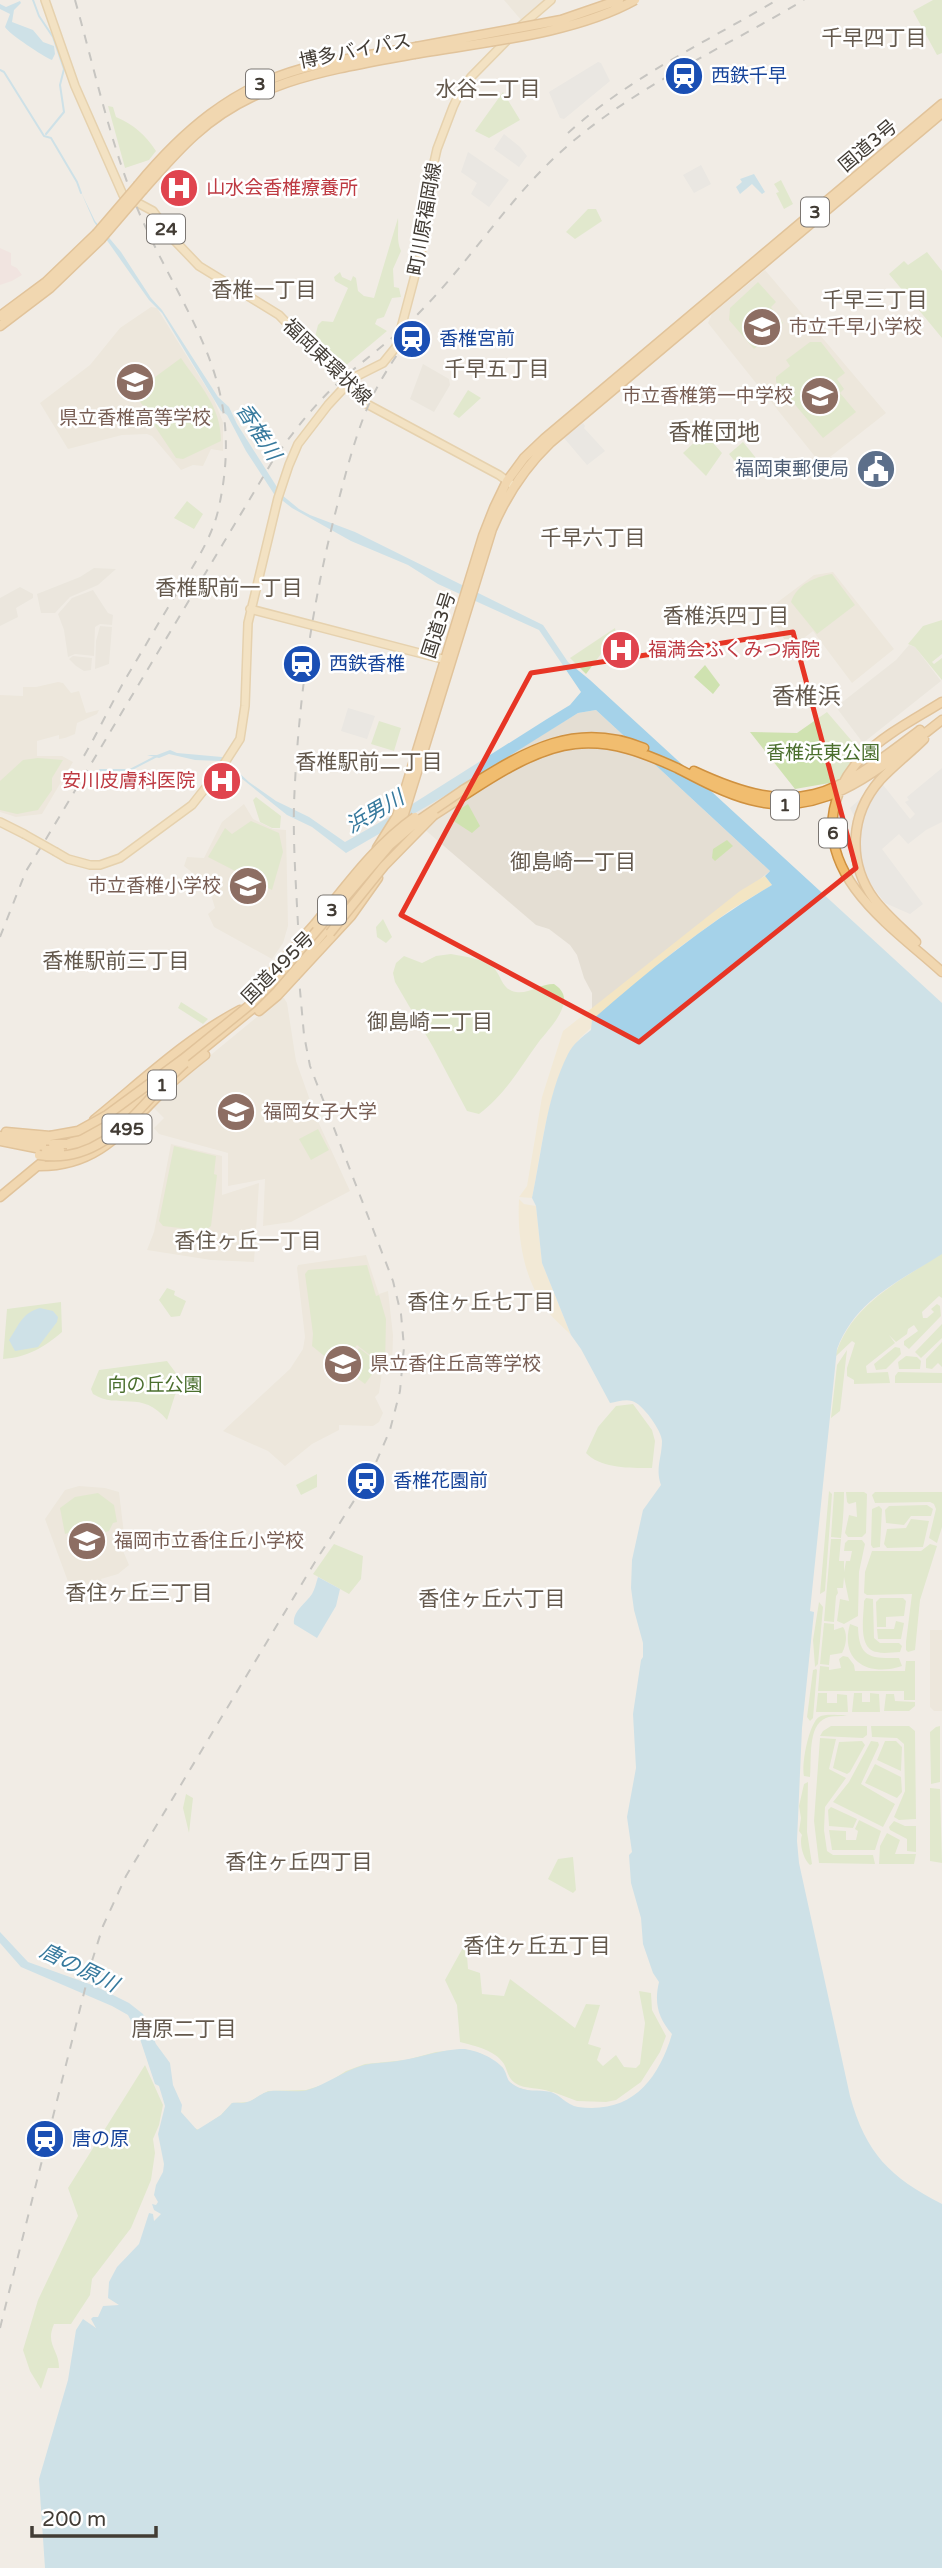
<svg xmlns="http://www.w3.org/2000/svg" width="942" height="2568" font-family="'Varela Round','Noto Sans JP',sans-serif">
	<rect width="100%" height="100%" fill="#f1ece5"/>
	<path fill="#e4ded3" d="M423,364L449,379L450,385L434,412L410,399Z
		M94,568L116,569L98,585L70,597L55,613H41L37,594L80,577Z
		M20,587L33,594V598L16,608L18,617L0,626V598Z
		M93,590L108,613L113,615L112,625L100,624L95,627L94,656L75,654L68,657L64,630L58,614L72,598Z
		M100,626L112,627L109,664L95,669L96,641Z
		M909,645L915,647L941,681L863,743L836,707L896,660Z
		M73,656L92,658L91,670L84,671L76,666L69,659Z
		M596,710L770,871L592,1020V993L584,978L577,955L570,945L549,929L536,925L409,816L578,713Z"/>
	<path fill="#e9e0d0" d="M504,0H546L522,21Z
		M765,270L886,413L821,464L708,323L712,314Z
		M151,307L157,308L214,400L223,422V451L211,449L203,466L193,465L181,470L152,436L147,434L122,435L68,449L40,403L90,365L120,328Z
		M833,572L894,649L852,683L813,631L790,649L767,610L814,575Z
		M58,682L63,683L71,693L79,691L86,713L99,710L97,714L77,723L75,734L65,738L59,739V735L37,741V756H62L73,762L42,814L16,817L0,812V695L23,696V687H36Z
		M244,804L253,819L273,829L286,830L288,926L283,943L272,959L214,927L208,914L215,908L212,898L215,891L184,866L187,857L204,858L222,822Z
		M280,998H284L287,1003L296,1061L316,1117L350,1191L291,1222L263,1226L265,1179L228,1186V1153L159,1134L154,1128L164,1118L153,1107L201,1063Z
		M171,1144L222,1156V1195L259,1183L254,1262L211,1260L147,1250L154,1232Z
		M366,1255L379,1294L388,1291L393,1335L392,1371L386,1370L382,1372L379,1393L375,1397L383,1413L379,1422L373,1426L339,1425V1430L312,1444L285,1466L268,1451L223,1431L290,1369L303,1349L305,1337L297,1268L298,1265Z
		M79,1486L105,1488L119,1492L124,1534L120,1535L121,1546L129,1565L118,1574L101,1579L102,1581L70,1587L45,1519L65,1490Z
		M930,1630H942V1711H934L930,1707Z"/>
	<path fill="#f1dad9" d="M0,248L11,253V265L17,268L22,275L12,281L0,285Z"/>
	<path fill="#cfe2b0" d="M933,0H942V53L937,55L913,11Z
		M503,92L520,120L489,138L475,131Z
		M108,106L113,107L116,117C134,125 145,134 156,151L149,160L125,168Z
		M781,180L793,204L784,209L776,193L779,192L774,184Z
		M588,209H596L602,221L575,239L566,232Z
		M398,218C399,230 396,240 401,251L393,269L394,287L399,288L401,297L392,298L384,317L377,319L375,324L387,331L338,372L313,345L318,325L322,321L333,322L348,288L335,281L334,277L340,272L342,277L351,281L353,276L356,278L358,291L364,296L374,298Z
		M927,252L942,271V338L889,274L904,261L908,265Z
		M758,282L776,302L771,307L783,323L754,349L729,320L730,308Z
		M810,342H821L845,373L837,379L844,389L840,393L856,412L823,438L776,382V377L790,366L786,360Z
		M181,358C200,386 221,406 221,441L183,459L176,458L154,425L155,420L136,397V391Z
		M468,390L481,398L459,418L453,414Z
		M702,435H706L722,453L706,476L683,453Z
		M743,442L756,458L742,470L729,454Z
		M187,501L203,514L194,529L174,518Z
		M832,574L855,605L817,634L791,602C797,584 815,577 832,574Z
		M942,620V654L932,662L934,664L942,658V680L915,647L908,644L923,626Z
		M615,628L616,634L586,674L570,658Z
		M705,665L720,685L713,694L694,677Z
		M827,712L869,761L841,781L795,789L750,732L797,733Z
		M379,721L401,728L394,751L371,744Z
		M38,758L63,760L52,778V790L38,810L17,814L0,810V781L23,760Z
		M256,797L281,816L280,828H272L260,822L253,800Z
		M468,804L480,826L472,833L452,820L451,815Z
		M251,821L279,833L283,852L272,890L208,857L225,828L232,834Z
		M727,840L733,846L715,861L712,858L713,849Z
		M383,919L392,937L386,943L377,937L376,927Z
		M451,954C465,957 483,958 494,968C502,977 502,990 516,992C529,994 540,984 554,984C560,988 565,993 564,1002C561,1018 547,1031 538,1043C519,1069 505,1095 479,1114L467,1111L433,1047L395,982L393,973L396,963L404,956L422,963L436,956Z
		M181,1002L208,1019L203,1024L178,1008Z
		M318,1129L329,1150L311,1160L299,1139Z
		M174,1146L216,1156L214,1174L217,1175L211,1226L205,1231L163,1226L159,1221Z
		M942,1253V1298L939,1296L922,1312L923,1318H927L934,1312L931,1309L937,1304L940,1306L941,1316L909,1349L904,1345V1341L918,1331L914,1325L908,1329L907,1334L896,1342L889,1335L895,1343L866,1366L867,1373L888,1372L890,1383L854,1384V1380L847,1376V1368L855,1343L852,1341L835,1357C850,1304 899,1282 942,1253Z
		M367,1265L376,1296L379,1295L386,1319L385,1367L357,1345L339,1368L312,1346L313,1334L305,1274L308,1270Z
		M167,1288L175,1291L174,1295L186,1301L180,1316L171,1317L159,1300Z
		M61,1302L62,1332C43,1348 28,1357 3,1359L7,1309Z
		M942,1324V1338L921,1358L915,1352Z
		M942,1342V1367L938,1363L932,1369L926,1368V1359Z
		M895,1347L900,1348L901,1354L886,1369L876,1370L874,1364Z
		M359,1348L380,1364L365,1384L344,1368Z
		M847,1350L840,1411L831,1418L837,1365Z
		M906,1356L917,1357L921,1361L920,1369H899L898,1362Z
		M167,1361L184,1384L175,1395L167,1420C142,1389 118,1410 93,1394L91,1389L99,1370Z
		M898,1372L942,1373V1383H895V1376Z
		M633,1404L652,1430L655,1441L652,1468C632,1468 601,1469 586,1453L598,1427L616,1406Z
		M317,1474V1487L301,1495L296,1485Z
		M829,1491L832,1494L825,1591L820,1594Z
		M834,1492H844C844,1508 843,1521 841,1538L831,1537Z
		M846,1492H864L867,1494L866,1533L862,1537H848L845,1533L849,1515L857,1517L856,1502L849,1504L847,1502Z
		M875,1492H942V1527L937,1543L929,1538L936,1509L934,1504L930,1502L875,1503L872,1495Z
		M98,1493L114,1505L117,1522L113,1523L109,1531L91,1536L88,1527L65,1534L60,1508L75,1497Z
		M927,1505L933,1509L931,1516H911L904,1525L886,1523L885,1510L889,1506Z
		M879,1506L882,1509L880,1547L873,1548L871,1545L872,1509Z
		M911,1519L929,1521L923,1547L887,1548L884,1544L887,1529L906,1528Z
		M831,1539H841L839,1561H844V1572L846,1561H850L852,1551H844L845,1543L848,1540H862L865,1544L859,1572L858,1616L844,1624L837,1621L840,1599L849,1601L844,1577L843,1588H837L838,1593L836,1596L834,1622L824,1621Z
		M334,1544L363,1556L361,1579L349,1594L313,1574Z
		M930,1544L937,1546L920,1600L915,1650L908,1652L906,1650V1642L912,1594L867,1595L864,1593L865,1572L872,1551H921Z
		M866,1598L873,1599L874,1638L880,1643H899L902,1646L900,1652C893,1652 884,1654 877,1652C857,1649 864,1615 864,1601Z
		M880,1598H903L906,1601L904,1616L886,1617V1627H877L876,1602Z
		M819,1602L823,1607L818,1664L815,1667L813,1640Z
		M896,1621L904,1623L901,1639H878L877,1629H894Z
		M824,1623L834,1624V1630L843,1627C848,1633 846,1647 842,1653L830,1655L829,1665L820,1664Z
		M850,1624L858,1627C859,1659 871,1658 899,1658L902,1666C870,1677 839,1662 850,1624Z
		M843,1656L848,1657L854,1665L855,1671H905L906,1661H915V1700H904V1691H818L820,1666L829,1667V1670L841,1668L839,1659Z
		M816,1669L817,1670L813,1718L810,1721L807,1717L813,1670Z
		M818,1693H827V1703H837V1694L847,1695L848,1712H816Z
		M854,1693H862V1702H870V1693L879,1694L880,1712H852Z
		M886,1694H894L895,1701L915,1702V1706L909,1711H884Z
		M848,1715C843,1717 833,1715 826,1718C807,1725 812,1761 810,1777L804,1776C801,1765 809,1723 819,1717C826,1713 841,1716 848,1715Z
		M831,1726H867V1735L863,1738L820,1736L823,1731Z
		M871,1726H909L915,1731L916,1819L899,1820L894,1817L905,1791L904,1744L897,1738L872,1737Z
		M940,1726V1782L931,1784L930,1732L936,1727Z
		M820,1738L836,1739L829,1769L846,1778L825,1807L824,1830L827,1851L833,1855H873L875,1864L819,1863L814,1821Z
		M862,1741L865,1745L850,1772L847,1774L833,1768L839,1742Z
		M871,1741L878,1742L879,1745L861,1784L895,1804L883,1827L833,1802L849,1782Z
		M885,1741H896L902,1747L901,1771L877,1760Z
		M875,1764L901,1777L902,1792L897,1798L865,1783Z
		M808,1782L807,1832L812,1864L810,1865C803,1859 799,1843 802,1835L799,1831L801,1818L799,1806L804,1784Z
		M930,1788L940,1789L942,1863L930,1861Z
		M186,1794L193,1798L189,1833L183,1808Z
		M831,1807L857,1819L853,1828L829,1826L828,1810Z
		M859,1820L881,1831L875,1850H832L829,1830L846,1831V1840H856L858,1831L855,1829Z
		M894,1821L905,1826H916V1852L907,1851V1839L890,1830L889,1827Z
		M887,1833L900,1840L895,1854H916L914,1864H879L880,1846Z
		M573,1857L576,1890L573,1893L548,1879L558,1859Z
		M466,1942L468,1969L480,1973L482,1994L504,1996L510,1979L575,2028L586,2004L600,2005L588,2044L601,2048L597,2060L603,2066L616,2055L624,2067L636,2068L640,2064L645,2023L639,1991L651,1993L652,2010L666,2036L660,2052L641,2082L616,2100L606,2102L577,2101L553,2092L533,2096L287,2215L192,2127L199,2130L221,2115L232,2103L249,2102L268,2091L306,2090L326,2084L346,2071L365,2064L406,2060L436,2052L464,2049L482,2054L503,2068L507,2080L516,2087L534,2092H551C541,2087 525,2090 515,2083C507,2077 508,2071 504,2064C495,2050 475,2046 460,2042L457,2005L445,1980Z
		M145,2065L163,2105L159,2125L153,2139L155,2153L151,2180L131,2228L92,2279L90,2295L71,2324H54C45,2345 59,2349 59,2368H48L41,2389L30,2371L23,2350L38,2300L78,2216L68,2188Z"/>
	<path fill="#f3e5c3" d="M765,876L772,885L732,909L673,952L580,1038C547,1081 543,1146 532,1198L519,1197L527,1186L542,1097L563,1031L740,891Z
		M519,1199L524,1204L536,1206L542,1263L571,1335C562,1326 551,1317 544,1306C523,1276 517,1235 519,1199Z"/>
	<path fill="#e2dfdd" d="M598,62L601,63L610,81L564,119L560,118L549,92Z
		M504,134L520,147L527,156L519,167L494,149Z
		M468,152L509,180L489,207L471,194L477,183L461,172Z
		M701,165L711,184L694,193L683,175Z
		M583,423L585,426L584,428L605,451L587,465L564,438Z
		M348,708L375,716L367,739L341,731Z
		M942,768V822L926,830L908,844L899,834L882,849L923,904L910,914L885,903L863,874L855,818L850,808L880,781L910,819L915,814L905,802L909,800L907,797Z"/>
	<path fill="#a5d2e9" d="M20,1L21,3L14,10L12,22L33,30L43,42L54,46L55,54L52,60C44,57 9,34 5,27L10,14L0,9V4L6,7Z
		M754,174L765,192L762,194L752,184L740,194L736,187L742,182L740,179Z
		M81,192L95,221L121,252L151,298L162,310L218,397L229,407L237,424L282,495L299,509L310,515L355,532L543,625L568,662L590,680L942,1003V1254C900,1281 856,1299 837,1349L810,1611L814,1612L802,1728L797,1841L799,1863L850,2096C866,2154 890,2177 942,2204V2568H45L39,2479L68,2380L76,2330L83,2319L96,2328L91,2319L93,2317H98L103,2306L119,2305L108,2298L109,2282L117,2267L139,2244L149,2213L153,2214L154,2221L161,2214L154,2210L152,2204L156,2205L158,2202L154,2195L156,2185L163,2172L164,2164L158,2134L165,2106L159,2086L155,2084L139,2036L128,2015L112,2006L21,1967L0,1943V1932L28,1962L95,1986L129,2003L143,2014L156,2044L170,2063L173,2085L182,2105L181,2112L197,2130L221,2115L232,2103C237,2102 242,2104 247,2102C256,2100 261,2092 271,2091C283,2090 296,2093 308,2090C327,2084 342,2072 361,2066C374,2062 389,2063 403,2060C422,2057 440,2050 460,2049C473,2048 495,2058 503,2068C508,2075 506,2081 514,2085C526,2093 538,2089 551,2092C560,2095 567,2105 578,2107C631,2114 658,2081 672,2034C658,2018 654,2003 659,1982L653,1973L643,1944L641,1918L631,1883L629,1855L632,1852L627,1817L636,1768L633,1714L641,1660L643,1657V1643L634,1610L631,1588L632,1560L643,1510L661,1485C655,1469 662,1457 662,1441C662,1431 642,1403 632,1401C625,1399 617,1402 610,1403L581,1349L571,1335L542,1263L536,1206L532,1198C542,1152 546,1097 568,1054C573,1044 582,1037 591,1030L592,1020C649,970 707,923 772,885L765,876L770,871L596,710L578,713L455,790L346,853L312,827L287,815L220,761L195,760L169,754L159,758L147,755H157L170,750L177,753L222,757L249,782L276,801L309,817L345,842L414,803L547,719L570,705L581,692L539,630L438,584L408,565L351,541L292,508L274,494L246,451L227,415L221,411L162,313L149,300L94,222Z
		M40,1308L53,1311L58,1317L57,1322L38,1347L15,1351L9,1340C19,1325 22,1313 40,1308Z
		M318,1577L340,1589L336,1606L317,1638L294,1624C292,1612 305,1604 312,1594C315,1589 316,1583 318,1577Z"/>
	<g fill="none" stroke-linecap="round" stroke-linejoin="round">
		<path stroke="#a5d2e9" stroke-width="2" d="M33,0L39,16L53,37L64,69L60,85L64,112L46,134
			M0,70L4,72L44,136L51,138L77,182L81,193
			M100,770H130L157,756"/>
		<g stroke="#d9b06b" stroke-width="10">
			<path id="major" d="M45,0L75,86L123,195L153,211L175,241L199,266L279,315L365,403L499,475L514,486
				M250,609L450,661
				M0,822L24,834
				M56,852L68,859L90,865H100L120,858L192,805L222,767L240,739L245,706L248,623L278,498L289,465L298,444L328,405L353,378L383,363L396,347L423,245L426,198L437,149L453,107L460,92L471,77L522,25L551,0"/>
		</g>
		<g stroke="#cf9140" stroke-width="11">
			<path id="highway" d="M138,185C182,132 232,88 301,69C338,59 378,54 416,47
				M143,190C160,171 176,152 195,135C256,79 335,69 414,54
				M0,316L46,282L96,234
				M0,326L50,288L101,239
				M942,702C915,719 885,734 862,757C849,771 838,789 834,809C820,881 896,930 942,972
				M694,771C801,821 833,796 920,730
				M463,790C523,753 573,719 644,748
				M434,815C474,790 527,749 575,744C612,740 644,753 677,768C700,780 724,793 750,800C827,821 886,763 942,720
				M396,831L404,814L492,529C506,496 524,468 550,443L942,113
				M377,848L397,816L483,536L494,508L507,481L524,458L545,438L942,104
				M916,942C902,928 886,915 874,899C847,862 850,814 880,780C894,765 910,753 924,739
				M266,979L315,924
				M259,1011L277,996L351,916L378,878
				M181,1067L273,992L343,910L365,883L375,866
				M94,1120C141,1082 187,1038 240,1010
				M6,1132L50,1136
				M0,1136L53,1144
				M0,1141L46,1150
				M67,1144C99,1133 120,1114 144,1091
				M60,1150C96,1146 120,1123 145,1099
				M38,1166C99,1167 125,1128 164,1090C177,1077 191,1066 205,1055
				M0,1197L41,1163"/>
		</g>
		<use href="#major" stroke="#f5d599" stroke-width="7"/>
		<use href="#highway" stroke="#f1bd6f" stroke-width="8"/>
		<path stroke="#949494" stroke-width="2" stroke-dasharray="9 9" stroke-linecap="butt" d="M75,0C94,67 109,138 135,203C182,317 249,377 218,511C211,540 193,566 178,591C162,617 147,643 132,668C113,699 99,731 81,761
			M568,133C630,77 706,42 777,0
			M298,925C296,885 293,844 294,804C298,700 313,595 340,495C349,461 358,427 373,395C387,368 404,344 422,320
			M0,937L26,871L46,839L272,462C292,433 314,405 340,381C365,359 393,339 417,315C466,266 503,207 553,159C626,90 719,51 804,0
			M0,2328L92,1961L103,1926L126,1876L315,1562L371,1474L390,1430L400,1391L404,1347L401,1314L393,1281L310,1066L304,1035L299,979"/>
		<g stroke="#d9b06b" stroke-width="10" stroke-linecap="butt">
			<path id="major-bridge" d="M24,834L56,852"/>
		</g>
		<g stroke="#cf9140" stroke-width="11" stroke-linecap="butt">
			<path id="highway-bridge" d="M416,47L561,20L619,0
				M414,54C484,42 574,34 635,0
				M96,234L138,185
				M101,239L143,190
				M315,924C346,886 374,846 415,817
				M330,933L384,866L434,815
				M50,1136L78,1131L107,1115L183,1059L251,1004L271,984L390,845L419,820L463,790
				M53,1144H67
				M46,1150H60
				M39,1155C108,1166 140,1102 185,1063"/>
		</g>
		<use href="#major-bridge" stroke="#f5d599" stroke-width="7"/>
		<use href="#highway-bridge" stroke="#f1bd6f" stroke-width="8"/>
	</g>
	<path d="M0 0H942V2568H0ZM793,632L856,868L639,1042L401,915L531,673Z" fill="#f1ece5" fill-opacity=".55" fill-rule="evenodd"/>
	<path fill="none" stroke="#e73525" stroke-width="5" stroke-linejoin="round" d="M793,632L856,868L639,1042L401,915L531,673Z"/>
	<defs>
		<g id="station-disc" transform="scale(2.0125)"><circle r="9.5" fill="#1a4fb4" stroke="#fff"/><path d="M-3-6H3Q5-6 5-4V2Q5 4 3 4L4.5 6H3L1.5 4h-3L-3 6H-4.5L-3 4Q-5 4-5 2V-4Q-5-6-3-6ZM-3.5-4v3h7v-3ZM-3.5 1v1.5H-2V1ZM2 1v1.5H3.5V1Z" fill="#fff"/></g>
		<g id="hospital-disc" transform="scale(2.0125)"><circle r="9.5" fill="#e0444e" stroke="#fff"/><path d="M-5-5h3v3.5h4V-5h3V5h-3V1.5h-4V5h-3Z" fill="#fff"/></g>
		<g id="school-disc" transform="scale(2.0125)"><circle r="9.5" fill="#8d6e63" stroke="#fff"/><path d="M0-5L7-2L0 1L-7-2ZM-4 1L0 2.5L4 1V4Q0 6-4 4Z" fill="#fff"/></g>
		<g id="civic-disc" transform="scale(2.0125)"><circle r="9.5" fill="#5c6f8a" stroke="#fff"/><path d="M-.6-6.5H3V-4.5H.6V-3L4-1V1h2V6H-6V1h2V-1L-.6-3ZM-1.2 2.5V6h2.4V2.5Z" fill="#fff"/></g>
		<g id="university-disc" transform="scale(2.0125)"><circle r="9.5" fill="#8d6e63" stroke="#fff"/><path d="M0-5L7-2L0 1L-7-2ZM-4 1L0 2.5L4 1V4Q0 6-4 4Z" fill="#fff"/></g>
	</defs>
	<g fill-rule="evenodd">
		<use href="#station-disc" x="684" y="76"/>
		<use href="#hospital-disc" x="179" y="188"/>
		<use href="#school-disc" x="762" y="327"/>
		<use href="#station-disc" x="412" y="339"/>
		<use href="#school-disc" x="135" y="382"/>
		<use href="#school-disc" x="820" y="396"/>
		<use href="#civic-disc" x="876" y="469"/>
		<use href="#hospital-disc" x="621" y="650"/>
		<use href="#station-disc" x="302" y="664"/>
		<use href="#hospital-disc" x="222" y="781"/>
		<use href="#school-disc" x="248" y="886"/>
		<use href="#university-disc" x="236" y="1112"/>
		<use href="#school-disc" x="343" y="1364"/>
		<use href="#station-disc" x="366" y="1481"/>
		<use href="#school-disc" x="87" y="1541"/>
		<use href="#station-disc" x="45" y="2139"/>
	</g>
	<g text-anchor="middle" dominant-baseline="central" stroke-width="5" stroke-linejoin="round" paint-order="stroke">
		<g fill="#fff" stroke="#7b7672" stroke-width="2">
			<rect x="246" y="69.5" width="28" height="29" rx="5"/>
			<rect x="801" y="197.5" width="28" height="29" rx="5"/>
			<rect x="147" y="214.5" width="38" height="29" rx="5"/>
			<rect x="771" y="790.5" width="28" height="29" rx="5"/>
			<rect x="819" y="818.5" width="28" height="29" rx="5"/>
			<rect x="318" y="895.5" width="28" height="29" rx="5"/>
			<rect x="148" y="1070.5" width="28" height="29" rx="5"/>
			<rect x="102.5" y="1114.5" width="49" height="29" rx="5"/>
		</g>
		<g font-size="18" font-weight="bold" fill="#423c35">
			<text x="260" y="84">3</text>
			<text x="815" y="212">3</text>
			<text x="166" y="229">24</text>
			<text x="785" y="805">1</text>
			<text x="833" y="833">6</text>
			<text x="332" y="910">3</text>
			<text x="162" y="1085">1</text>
			<text x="127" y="1129">495</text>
		</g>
		<g font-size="19" fill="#423c35" stroke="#fff">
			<text transform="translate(355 51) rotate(-11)">博多バイパス</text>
			<text transform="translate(868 146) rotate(-40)">国道3号</text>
			<text transform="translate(425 219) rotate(-80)">町川原福岡線</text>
			<text transform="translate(327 362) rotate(44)">福岡東環状線</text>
			<text transform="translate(439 625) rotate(-72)">国道3号</text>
			<text transform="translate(278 968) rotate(-45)">国道495号</text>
		</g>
		<g font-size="19" fill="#164399" stroke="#fff" text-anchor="start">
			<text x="711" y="76">西鉄千早</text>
			<text x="439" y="339">香椎宮前</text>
			<text x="329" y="664">西鉄香椎</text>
			<text x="393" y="1481">香椎花園前</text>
			<text x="72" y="2139">唐の原</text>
		</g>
		<g font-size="19" fill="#be3a42" stroke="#fff" text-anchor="start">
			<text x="206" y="188">山水会香椎療養所</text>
			<text x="648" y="650">福満会ふくみつ病院</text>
			<text x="195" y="781" text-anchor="end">安川皮膚科医院</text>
		</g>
		<g font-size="19" fill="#785e54" stroke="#fff" text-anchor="start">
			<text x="789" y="327">市立千早小学校</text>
			<text x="793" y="396" text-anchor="end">市立香椎第一中学校</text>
			<text x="135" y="418" text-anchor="middle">県立香椎高等学校</text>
			<text x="221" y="886" text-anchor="end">市立香椎小学校</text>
			<text x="263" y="1112">福岡女子大学</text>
			<text x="370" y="1364">県立香住丘高等学校</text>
			<text x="114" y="1541">福岡市立香住丘小学校</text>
		</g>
		<g font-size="19" fill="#4e5e75" stroke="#fff" text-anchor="end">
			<text x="849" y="469">福岡東郵便局</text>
		</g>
		<g font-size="19" fill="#4b6f2e" stroke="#fff">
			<text x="823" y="753">香椎浜東公園</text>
			<text x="155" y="1385">向の丘公園</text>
		</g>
		<g font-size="21" fill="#64594d" stroke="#fff">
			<text x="874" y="38">千早四丁目</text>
			<text x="488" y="89">水谷二丁目</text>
			<text x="264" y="290">香椎一丁目</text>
			<text x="875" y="300">千早三丁目</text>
			<text x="497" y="369">千早五丁目</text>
			<text x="593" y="538">千早六丁目</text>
			<text x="229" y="588">香椎駅前一丁目</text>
			<text x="726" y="616">香椎浜四丁目</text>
			<text x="369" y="762">香椎駅前二丁目</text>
			<text x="573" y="862">御島崎一丁目</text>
			<text x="116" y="961">香椎駅前三丁目</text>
			<text x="430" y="1022">御島崎二丁目</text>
			<text x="248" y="1241">香住ヶ丘一丁目</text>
			<text x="481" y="1302">香住ヶ丘七丁目</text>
			<text x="139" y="1593">香住ヶ丘三丁目</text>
			<text x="492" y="1599">香住ヶ丘六丁目</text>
			<text x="299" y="1862">香住ヶ丘四丁目</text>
			<text x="537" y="1946">香住ヶ丘五丁目</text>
			<text x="184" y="2029">唐原二丁目</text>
		</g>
		<g font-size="21" font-style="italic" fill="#36799d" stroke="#fff">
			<text transform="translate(258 432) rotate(57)">香椎川</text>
			<text transform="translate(375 812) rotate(-30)">浜男川</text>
			<text transform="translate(79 1968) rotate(26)">唐の原川</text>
		</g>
		<g font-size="23" fill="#64594d" stroke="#fff">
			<text x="714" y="433">香椎団地</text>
			<text x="806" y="697">香椎浜</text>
		</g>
	</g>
	<path d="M32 2526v10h124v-10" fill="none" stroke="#423c35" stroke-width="3.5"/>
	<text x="42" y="2526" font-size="21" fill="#423c35" stroke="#ffffff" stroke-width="5" paint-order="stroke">200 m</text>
</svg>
